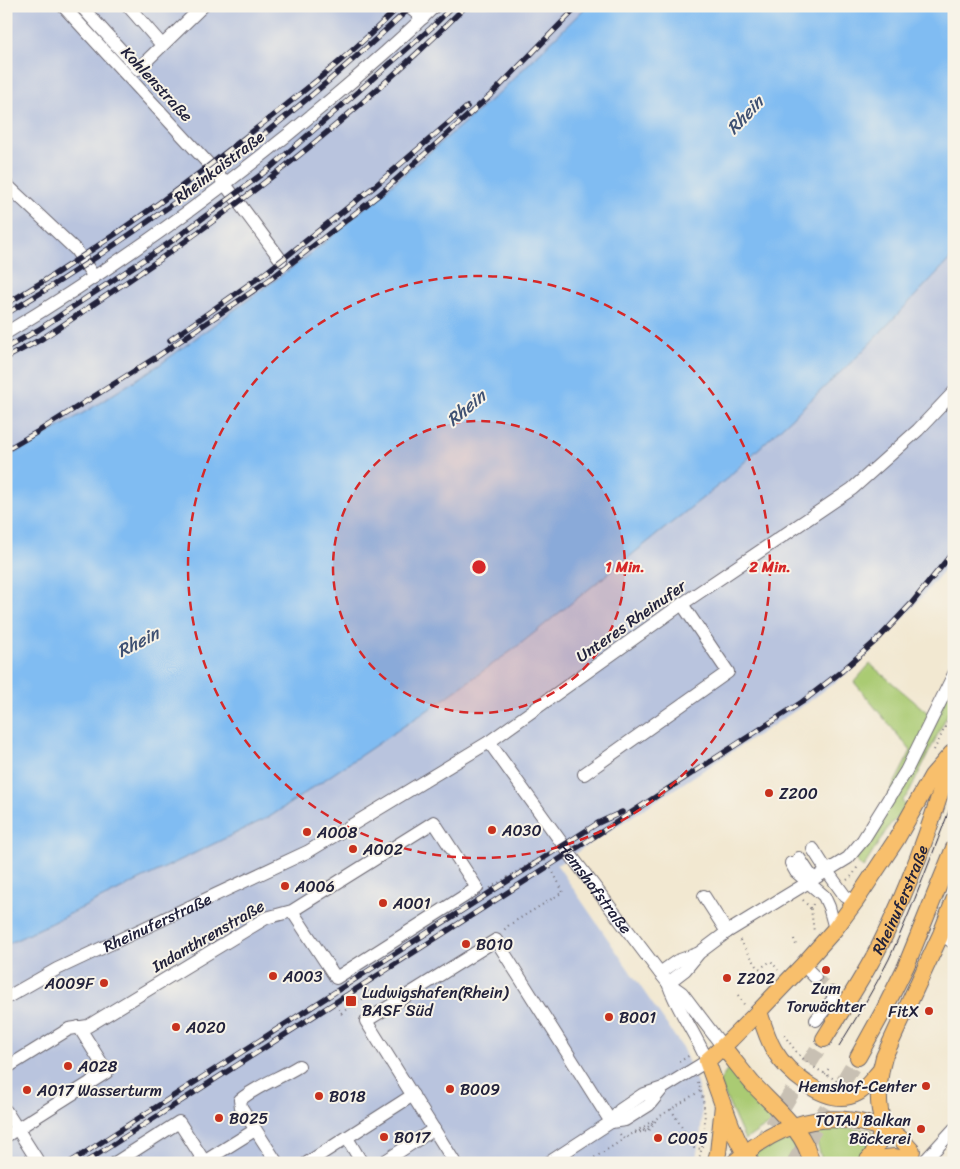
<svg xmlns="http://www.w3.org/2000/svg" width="960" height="1169" font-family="Sriracha,sans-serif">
	<rect width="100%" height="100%" fill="#f7f3e8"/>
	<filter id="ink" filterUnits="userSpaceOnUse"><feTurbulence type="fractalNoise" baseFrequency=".02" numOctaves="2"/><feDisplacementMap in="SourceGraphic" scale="10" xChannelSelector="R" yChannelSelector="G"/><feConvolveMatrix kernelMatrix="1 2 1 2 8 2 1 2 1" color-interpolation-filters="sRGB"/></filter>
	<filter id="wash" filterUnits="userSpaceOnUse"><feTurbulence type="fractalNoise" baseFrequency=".0096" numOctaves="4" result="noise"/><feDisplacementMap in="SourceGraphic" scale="20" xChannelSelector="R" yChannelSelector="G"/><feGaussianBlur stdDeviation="1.12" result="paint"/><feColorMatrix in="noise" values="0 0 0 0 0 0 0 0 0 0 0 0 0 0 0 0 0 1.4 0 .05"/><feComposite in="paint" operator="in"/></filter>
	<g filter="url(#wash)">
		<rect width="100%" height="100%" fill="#f2e8d1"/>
		<path fill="#b9c4de" d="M6,6H587L500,92L312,253L159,365L90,409L6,458Z
			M954,255V558L914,606L882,641L845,675L804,705L557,865L682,1047L696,1080L702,1105L701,1130L696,1158L695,1163H6V945L271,816L444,699L514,649L724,481L858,356Z"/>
		<path fill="#aacb73" stroke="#667657" d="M870,664L935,719L954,683V701L909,793L902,801L907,808L889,826L863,868L855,860L911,751L854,682Z
			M732,1064L780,1120L761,1129L745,1140L719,1082Z
			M809,1126L871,1130L873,1137L863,1156L855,1163H822C821,1154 818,1145 814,1137C812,1133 809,1131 809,1126Z
			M787,1136L792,1138L807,1163H757L755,1152Z"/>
		<path fill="#80bcf2" stroke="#516f96" d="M587,6H954V255L858,356L724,481L514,649L444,699L271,816L6,945V458L90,409L159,365L312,253L500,92Z"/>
	</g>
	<g filter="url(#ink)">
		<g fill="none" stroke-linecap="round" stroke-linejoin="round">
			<path stroke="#c8c0b3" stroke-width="12" stroke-dasharray="12 6" stroke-linecap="butt" d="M815,977L832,993"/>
			<path stroke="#c8c0b3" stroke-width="16" stroke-dasharray="16 8" stroke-linecap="butt" d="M759,1146L824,1039
				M794,1163L858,1057"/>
			<g stroke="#6b6770" stroke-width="14">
				<g id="minor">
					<path d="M63,6L216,172L281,260"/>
					<path d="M81,6L138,69L203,6"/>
					<path d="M128,6L162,45"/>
					<path d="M407,6L423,18"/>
					<path d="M6,184L76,250L94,277"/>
					<path d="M6,333C120,264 228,186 330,100C366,70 401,39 435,6"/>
					<path id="s1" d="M489,742L569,853L660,973L668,983L682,993L723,1047"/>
					<path d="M584,774L728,672L682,604"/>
					<path d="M813,849L827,871L845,896L855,902"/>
					<path d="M799,858L813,879"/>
					<path d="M791,863L796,872L824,896L829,907L835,929"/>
					<path d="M704,896L727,932"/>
					<path d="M941,934L954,943"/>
					<path d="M803,965L815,977"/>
					<path d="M660,973L677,961L697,954"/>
					<path d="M668,983L685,970L699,953L727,932L848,858L863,840L906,771L954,674"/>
					<path id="s2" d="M6,998L57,969L309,851L489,742L682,604L852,489L918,430L954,392"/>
					<path d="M816,1020L835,997L832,993"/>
					<path d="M6,1068L69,1029L88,1026L266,918L292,911L434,822L477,888L336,978L292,911"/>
					<path d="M6,1111L39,1163"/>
					<path d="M611,1122L625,1120L649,1105L662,1089"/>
					<path d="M6,1136L107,1072L79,1027"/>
					<path d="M347,1138L362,1163"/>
					<path d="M115,1163L179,1122L204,1161"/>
					<path d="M202,1163L255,1130"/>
					<path d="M277,1163L241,1107L240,1100C258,1085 280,1078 299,1066"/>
					<path d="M307,1163L413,1095"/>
					<path d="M382,1163L434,1129"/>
					<path d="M455,1163L366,1021L496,940L611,1122"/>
					<path d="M548,1163L611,1122L620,1110L642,1095L663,1088L707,1061C696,1034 677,1010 668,983"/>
					<path d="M923,1163L954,1129"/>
				</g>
			</g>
			<g stroke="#6b6770" stroke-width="18">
				<g id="major">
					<path d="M759,1011C763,1024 767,1038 774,1050C787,1072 823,1103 850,1096C863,1093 871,1081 879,1072"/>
					<path id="s3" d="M824,1039C843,1008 864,977 880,945C910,885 933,821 951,757"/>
					<path d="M723,1047C733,1059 742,1071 752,1083C772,1105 807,1132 811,1163"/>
					<path d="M858,1057L884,1010L906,966L954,848"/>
					<path d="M725,1109C732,1129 739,1146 751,1163"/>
					<path d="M868,1160L895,1157L906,1159"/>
					<path d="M715,1163L718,1153L723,1105L707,1061L731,1039L759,1011L803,965L835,929L855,902L896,840L932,776L952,753"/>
					<path d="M734,1163C771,1129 816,1110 867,1124C877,1127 887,1129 896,1135C902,1139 907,1146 912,1151"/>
					<path d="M866,1163C875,1153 882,1137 882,1123C881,1115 879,1107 879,1100C878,1084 880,1071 884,1057L941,934L954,900"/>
				</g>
			</g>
			<path stroke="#6b6770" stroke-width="2" stroke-dasharray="1 4" stroke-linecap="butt" d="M934,750L954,709
				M847,880L853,875L858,866
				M490,888L541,857C550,863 558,882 563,892L509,925L504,930
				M803,900L811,909
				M813,904L811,909L814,932
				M794,939L795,943L798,948
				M740,940L759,969L771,961L778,970
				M365,987L372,997
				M738,995L745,1006
				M336,1005L343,1016
				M341,1013L370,994
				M784,1035L798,1054L810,1065L836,1080L837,1082
				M679,1062L690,1055
				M825,1074L829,1068
				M698,1082C708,1110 706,1134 698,1163
				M671,1109L694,1148L702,1149
				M639,1131L647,1128L654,1121
				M643,1131L648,1129L651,1125
				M635,1133L649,1131L656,1120
				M620,1134L624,1139L703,1089
				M586,1163L624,1139"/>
			<use href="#minor" stroke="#fff" stroke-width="12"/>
			<use href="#major" stroke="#f8bf6c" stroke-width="16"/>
			<path stroke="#22223b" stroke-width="1" d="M839,1046C857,1017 874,989 889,959C913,907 933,852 954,798"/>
			<g stroke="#22223b" stroke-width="5.5">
				<path id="rail" d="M6,304C89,255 168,199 243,139C281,109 319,80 355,48C371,34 385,20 400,6
					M6,314C152,227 288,122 412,6
					M170,340L268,271L375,186L467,107
					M6,348L38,330L172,241L270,168L431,28L453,6
					M6,358C18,351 31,345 43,338C72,320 99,300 128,281C248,200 363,109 466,6
					M6,450L39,431L158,356L272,278L380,194L493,93L578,6
					M69,1163L598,823L622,812
					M84,1163L555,862L802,702L842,671L879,638L911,604L954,551"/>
			</g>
			<use href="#rail" stroke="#f7f3e8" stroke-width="4" stroke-dasharray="11" stroke-linecap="butt"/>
		</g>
	</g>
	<circle cx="479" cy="567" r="146" fill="#d62828" fill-opacity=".12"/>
	<g fill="none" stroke="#d62828" stroke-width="2.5" stroke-dasharray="9 6">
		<circle cx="479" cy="567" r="146"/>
		<circle cx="479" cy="567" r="291"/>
	</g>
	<g fill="#c8321e" stroke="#f7f3e8" stroke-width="2">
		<circle cx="769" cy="793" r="5"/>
		<circle cx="492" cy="830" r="5"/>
		<circle cx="307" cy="832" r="5"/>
		<circle cx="353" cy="849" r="5"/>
		<circle cx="285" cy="886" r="5"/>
		<circle cx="383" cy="903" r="5"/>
		<circle cx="466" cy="944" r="5"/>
		<circle cx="826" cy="970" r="5"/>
		<circle cx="273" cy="976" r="5"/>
		<circle cx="727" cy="978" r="5"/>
		<circle cx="104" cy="983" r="5"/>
		<rect x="345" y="995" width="12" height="12" rx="2.5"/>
		<circle cx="929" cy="1011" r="5"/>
		<circle cx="609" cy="1017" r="5"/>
		<circle cx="176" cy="1027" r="5"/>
		<circle cx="68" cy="1066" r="5"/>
		<circle cx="926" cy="1086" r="5"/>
		<circle cx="450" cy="1089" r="5"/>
		<circle cx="27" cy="1090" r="5"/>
		<circle cx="319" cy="1096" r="5"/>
		<circle cx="219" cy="1118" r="5"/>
		<circle cx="921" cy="1129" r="5"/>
		<circle cx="384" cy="1137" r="5"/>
		<circle cx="658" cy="1138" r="5"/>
	</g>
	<g text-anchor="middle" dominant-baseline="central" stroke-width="4" stroke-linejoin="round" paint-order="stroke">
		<g font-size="16" fill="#22223b" stroke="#f7f3e8">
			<text transform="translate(157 84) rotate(47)">Kohlenstraße</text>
			<text transform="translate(219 167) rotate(-37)">Rheinkaistraße</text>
			<text transform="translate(631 621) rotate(-35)">Unteres Rheinufer</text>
			<text stroke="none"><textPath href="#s1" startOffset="180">Hemshofstraße</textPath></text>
			<text stroke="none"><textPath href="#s3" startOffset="159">Rheinuferstraße</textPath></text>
			<text stroke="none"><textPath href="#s2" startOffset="169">Rheinuferstraße</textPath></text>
			<text transform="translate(208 936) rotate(-30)">Indanthrenstraße</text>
		</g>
		<g font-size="16" fill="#22223b" stroke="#f7f3e8" text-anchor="start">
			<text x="779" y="793">Z200</text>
			<text x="502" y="830">A030</text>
			<text x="317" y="832">A008</text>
			<text x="363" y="849">A002</text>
			<text x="295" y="886">A006</text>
			<text x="393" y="903">A001</text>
			<text x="476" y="944">B010</text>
			<text x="283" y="976">A003</text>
			<text x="737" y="978">Z202</text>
			<text x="94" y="983" text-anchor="end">A009F</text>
			<text x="826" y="988" text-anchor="middle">Zum<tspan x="826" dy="18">Torwächter</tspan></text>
			<text x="362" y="992">Ludwigshafen(Rhein)<tspan x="362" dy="18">BASF Süd</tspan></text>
			<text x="919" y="1011" text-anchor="end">FitX</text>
			<text x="619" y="1017">B001</text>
			<text x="186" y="1027">A020</text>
			<text x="78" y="1066">A028</text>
			<text x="916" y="1086" text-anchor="end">Hemshof-Center</text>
			<text x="460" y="1089">B009</text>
			<text x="37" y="1090">A017 Wasserturm</text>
			<text x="329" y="1096">B018</text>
			<text x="229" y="1118">B025</text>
			<text x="911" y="1120" text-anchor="end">TOTAJ Balkan<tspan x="911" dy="18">Bäckerei</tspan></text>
			<text x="394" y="1137">B017</text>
			<text x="668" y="1138">C005</text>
		</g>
		<g font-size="18" font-style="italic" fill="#3e5072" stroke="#f7f3e8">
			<text transform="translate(745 115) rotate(-47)">Rhein</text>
			<text transform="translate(466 408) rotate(-40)">Rhein</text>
			<text transform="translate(138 642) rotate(-27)">Rhein</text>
		</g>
	</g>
	<circle cx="479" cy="567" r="8" fill="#d62828" stroke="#f7f3e8" stroke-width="2.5"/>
	<g font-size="15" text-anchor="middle" font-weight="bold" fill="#d62828" stroke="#f7f3e8" stroke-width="4" stroke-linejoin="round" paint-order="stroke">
		<text x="625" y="572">1 Min.</text>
		<text x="770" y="572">2 Min.</text>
	</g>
	<rect width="960" height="1169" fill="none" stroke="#f7f3e8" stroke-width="25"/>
</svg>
